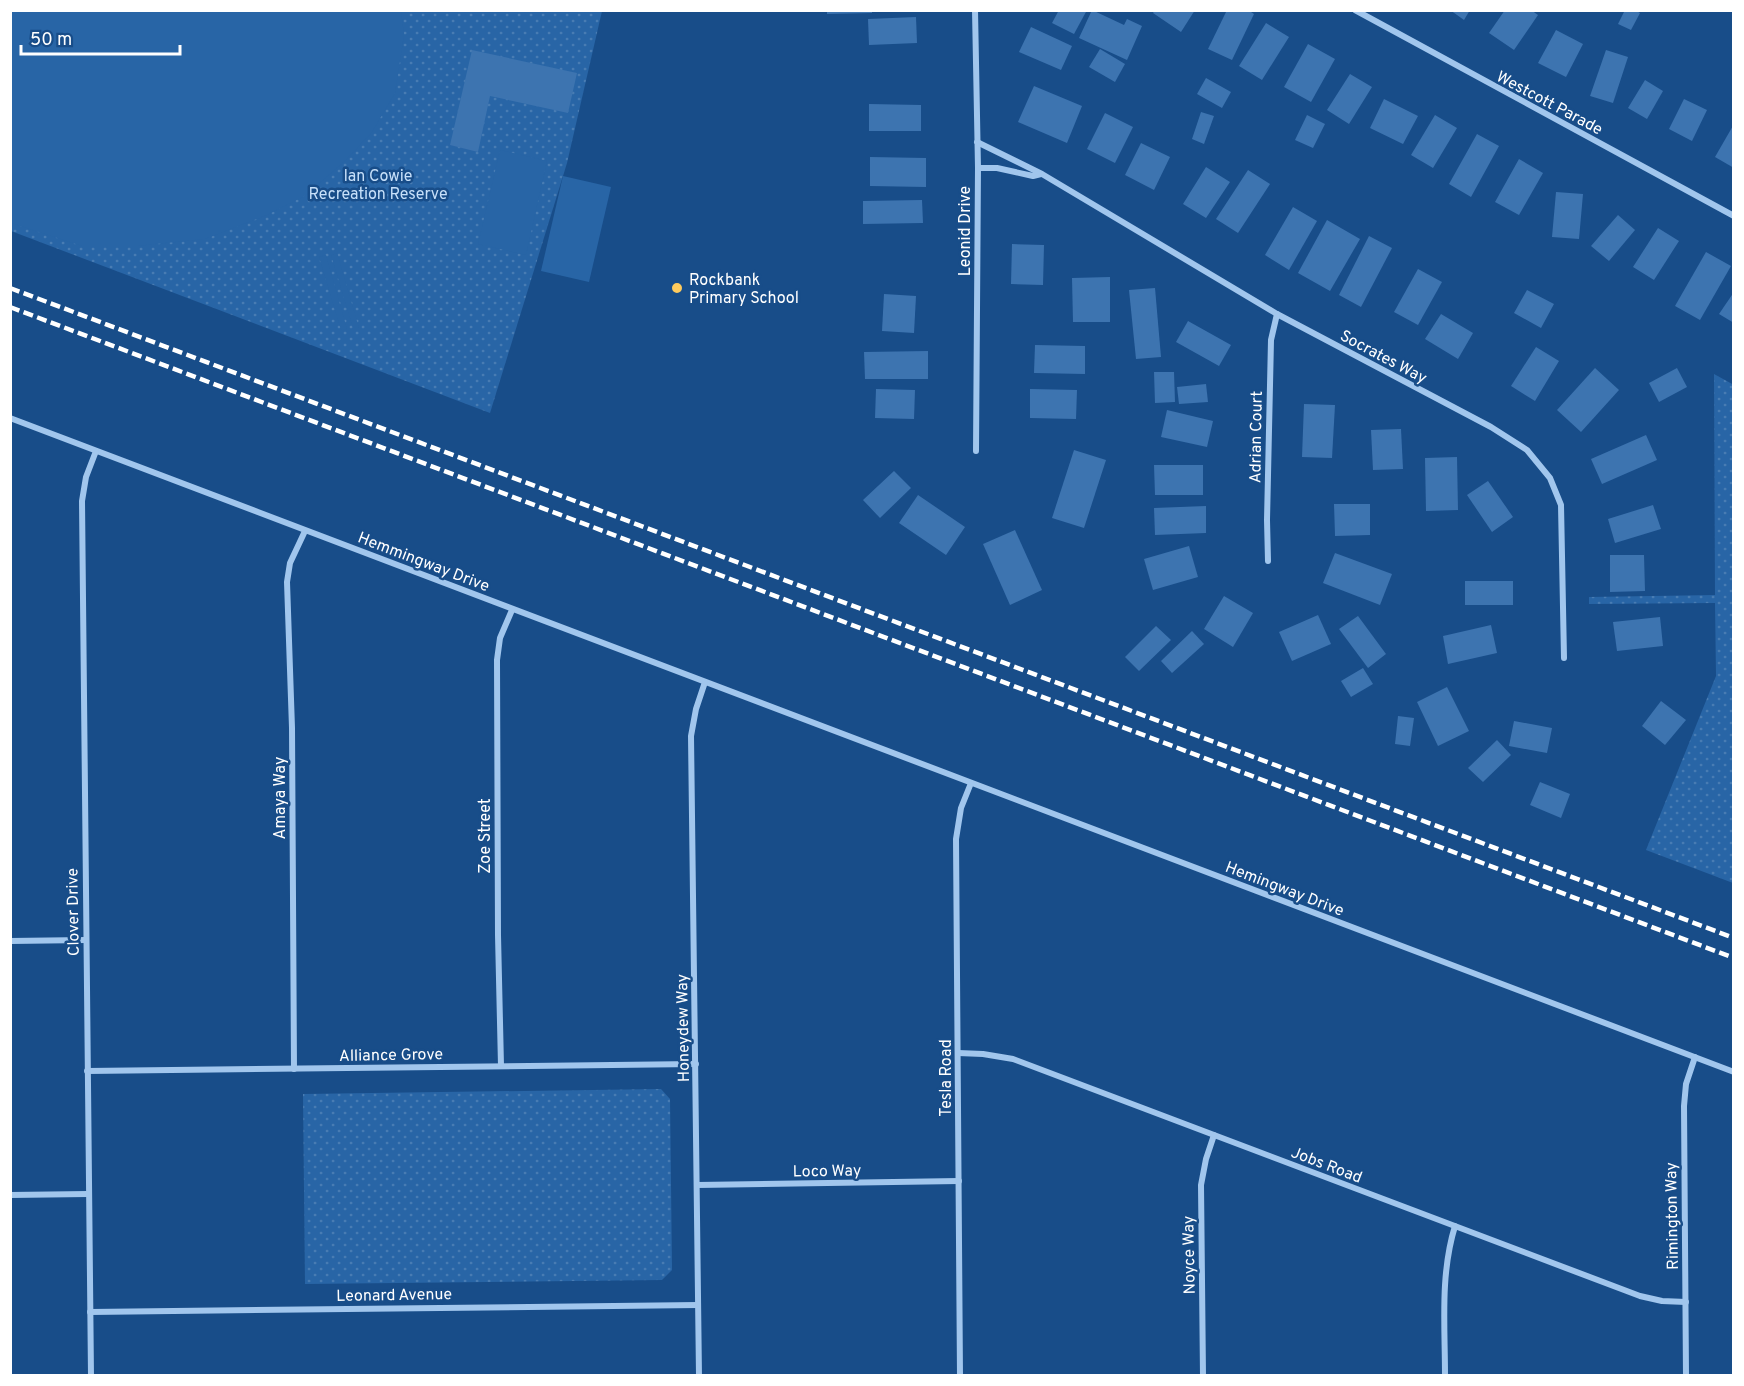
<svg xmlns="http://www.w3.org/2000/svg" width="1744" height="1386" viewBox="0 0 1744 1386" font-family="Overpass,sans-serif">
<defs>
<pattern id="park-dots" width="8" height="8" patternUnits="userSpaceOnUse" patternTransform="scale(1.5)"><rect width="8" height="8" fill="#2865a6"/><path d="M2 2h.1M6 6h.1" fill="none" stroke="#487cb3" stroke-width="1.8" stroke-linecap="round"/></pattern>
</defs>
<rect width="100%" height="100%" fill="#184d89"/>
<g fill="url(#park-dots)">
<path d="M10,11H602L567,163L490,413L11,231Z"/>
<path d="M1714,374L1734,385L1733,883L1646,850L1716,676L1715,603L1589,604V597L1715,595Z"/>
<path d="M661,1089L670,1099L672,1270L662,1280L305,1284L303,1094Z"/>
</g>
<g fill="#2865a6">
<path d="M10,11H401L404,35L395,93L372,132L346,160L306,195L267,215L205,239L136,246H82L11,223Z"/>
<path d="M500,150L547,161L526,255L478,244Z"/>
<path d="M563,176L611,187L589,282L541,271Z"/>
<path d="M337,253L359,328H353L331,255Z"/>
<path d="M326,255L347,329L341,330L319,257Z"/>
</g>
<g fill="#3d74b0">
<path d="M827,10H872V13L827,14Z"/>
<path d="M1059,10H1087L1074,34L1052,23Z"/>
<path d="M1092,10L1124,25L1127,19L1142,26L1127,60L1079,38Z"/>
<path d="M1155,10H1195L1181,32L1153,13Z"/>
<path d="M1227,10H1248L1254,14L1232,60L1208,49Z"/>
<path d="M1450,10H1470L1464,20Z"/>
<path d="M1505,10H1531L1538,15L1514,50L1489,33Z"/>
<path d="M1625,10H1635L1640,13L1631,30L1618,24Z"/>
<path d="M916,17L917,43L869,45L868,19Z"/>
<path d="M1266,23L1289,37L1262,80L1239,66Z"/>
<path d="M1031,27L1072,46L1061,70L1019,52Z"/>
<path d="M1556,30L1583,44L1566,77L1538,63Z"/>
<path d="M1308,44L1335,59L1311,102L1284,87Z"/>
<path d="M1100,49L1125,64L1115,82L1089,67Z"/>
<path d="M472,50L577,73L568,113L490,96L478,152L450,145Z"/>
<path d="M1606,50L1628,57L1613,103L1590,96Z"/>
<path d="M1350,74L1372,87L1349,124L1327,110Z"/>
<path d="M1206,78L1231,92L1222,108L1197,94Z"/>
<path d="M1645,80L1663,91L1647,119L1628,108Z"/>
<path d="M1034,86L1082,106L1067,143L1018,122Z"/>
<path d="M1384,99L1418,116L1403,144L1370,128Z"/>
<path d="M1684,99L1707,110L1692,141L1669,129Z"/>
<path d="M869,104L921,105V131H869Z"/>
<path d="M1201,112L1214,116L1204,144L1192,139Z"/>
<path d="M1105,113L1133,127L1115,163L1087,149Z"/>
<path d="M1307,115L1325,124L1313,148L1295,140Z"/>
<path d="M1435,115L1457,128L1433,168L1411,155Z"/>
<path d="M1734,124V168L1715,157Z"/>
<path d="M1477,134L1499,146L1471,197L1449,184Z"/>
<path d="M1141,143L1170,157L1154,190L1125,175Z"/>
<path d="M870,157L926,158V187L870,186Z"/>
<path d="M1519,159L1543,173L1519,215L1495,202Z"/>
<path d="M1206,167L1230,182L1206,218L1183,204Z"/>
<path d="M1248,170L1270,184L1238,233L1216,219Z"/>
<path d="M1556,192L1583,194L1579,239L1552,237Z"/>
<path d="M922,200L923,223L863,224V201Z"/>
<path d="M1293,207L1317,221L1289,270L1265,255Z"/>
<path d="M1618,215L1635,230L1609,261L1591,246Z"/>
<path d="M1327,220L1360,239L1330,291L1298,273Z"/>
<path d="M1658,228L1679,241L1654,280L1633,267Z"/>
<path d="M1369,236L1392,248L1361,307L1339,295Z"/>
<path d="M1012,244L1044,245L1043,285L1011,284Z"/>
<path d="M1706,252L1731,266L1700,320L1675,306Z"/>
<path d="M1418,269L1442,282L1418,325L1394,312Z"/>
<path d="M1110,277V322H1073L1072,278Z"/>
<path d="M1155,288L1161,357L1136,359L1129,290Z"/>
<path d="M1527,290L1554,304L1541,328L1514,313Z"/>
<path d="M1734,292V323L1719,314Z"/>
<path d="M884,294L916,296L914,333L882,331Z"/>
<path d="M1441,314L1473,333L1458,359L1425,339Z"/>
<path d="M1188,321L1231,345L1219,366L1176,342Z"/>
<path d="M1035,345L1085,346V374L1034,373Z"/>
<path d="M1536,347L1559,361L1535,401L1511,386Z"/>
<path d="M928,351V379H865L864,352Z"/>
<path d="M1595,368L1619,390L1581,432L1557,410Z"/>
<path d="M1677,368L1687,387L1659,402L1649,383Z"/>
<path d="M1154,372H1174L1175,402L1155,403Z"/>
<path d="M1206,384L1208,402L1179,404L1177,387Z"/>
<path d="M876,389L915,390L914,419L875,418Z"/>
<path d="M1030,389L1077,390L1076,419L1030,418Z"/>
<path d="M1304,404L1335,405L1332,458L1302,457Z"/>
<path d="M1167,410L1213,421L1207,447L1161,437Z"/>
<path d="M1401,429L1403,469L1373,470L1371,430Z"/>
<path d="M1646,435L1657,460L1602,484L1591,459Z"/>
<path d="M1074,450L1106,460L1084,528L1052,518Z"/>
<path d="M1457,457L1458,510L1426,511L1425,458Z"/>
<path d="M1154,465H1203V495H1155Z"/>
<path d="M894,471L911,488L880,518L863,500Z"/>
<path d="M1488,481L1513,517L1492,532L1467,495Z"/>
<path d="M918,495L965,527L946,555L899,523Z"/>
<path d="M1334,504H1370V535L1335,536Z"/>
<path d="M1653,505L1661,529L1615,543L1608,519Z"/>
<path d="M1206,506V533L1155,535L1154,508Z"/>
<path d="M1015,530L1042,590L1010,605L983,544Z"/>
<path d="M1189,546L1198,577L1153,590L1144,559Z"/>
<path d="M1335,553L1392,574L1380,605L1323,583Z"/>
<path d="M1610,555H1644L1645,591L1610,592Z"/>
<rect x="1465" y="581" width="48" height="24"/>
<path d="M1224,596L1253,613L1233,647L1204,629Z"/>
<path d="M1318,615L1331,644L1292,661L1279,632Z"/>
<path d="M1358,616L1386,654L1368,668L1339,629Z"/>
<path d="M1660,617L1663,646L1617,651L1613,622Z"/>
<path d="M1491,625L1497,653L1448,664L1443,636Z"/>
<path d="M1156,626L1171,640L1139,671L1125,657Z"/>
<path d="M1192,631L1204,644L1172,673L1161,661Z"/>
<path d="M1363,668L1373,684L1351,697L1341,681Z"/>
<path d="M1447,687L1469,731L1438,746L1417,702Z"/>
<path d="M1661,701L1686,720L1665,745L1642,726Z"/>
<path d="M1398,716L1414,718L1410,746L1395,744Z"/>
<path d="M1514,721L1552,728L1547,753L1509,746Z"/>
<path d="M1497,740L1511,755L1483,782L1468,768Z"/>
<path d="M1540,782L1570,794L1561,818L1530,805Z"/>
</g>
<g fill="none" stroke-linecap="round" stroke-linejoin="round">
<g stroke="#a1c6ed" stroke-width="6">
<path d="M975,10L978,168L976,451"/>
<path d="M1355,10L1734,216"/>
<path d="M977,142L1042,174L1277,314L1491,427L1527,450L1550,478L1561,505L1564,658"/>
<path d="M978,168H997L1033,176L1041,174"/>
<path d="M10,418L1734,1072"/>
<path d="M1268,561L1267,520L1271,340L1277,314"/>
<path d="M10,941L86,940"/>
<path d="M958,1053L983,1054L1013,1059L1640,1296L1662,1301L1686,1302"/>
<path d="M501,1066L498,935L497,660L500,638L512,610"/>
<path d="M294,1069L292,728L287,582L290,563L305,531"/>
<path d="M87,1071L696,1064"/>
<path d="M697,1185L959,1181"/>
<path d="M10,1195L88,1194"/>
<path d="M90,1312L698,1305"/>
<path d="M91,1376L82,501L86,477L96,451"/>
<path d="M699,1376L691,736L696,709L705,682"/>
<path d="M960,1376L956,839L961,808L971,783"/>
<path d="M1203,1376L1201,1185L1206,1159L1214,1135"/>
<path d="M1445,1376C1445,1325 1440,1275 1455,1226"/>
<path d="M1686,1376L1684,1106L1686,1084L1695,1057"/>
</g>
<g stroke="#fff" stroke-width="4.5" stroke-dasharray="10 4.5" stroke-linecap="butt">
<path d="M10,288L1734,938"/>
<path d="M10,307L1734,958"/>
</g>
</g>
<circle fill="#ffcb5d" stroke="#184d89" stroke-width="2" cx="677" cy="288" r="6"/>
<g text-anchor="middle" stroke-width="5" stroke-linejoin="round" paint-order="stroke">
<g font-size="16" fill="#fff" stroke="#184d89">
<text transform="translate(1550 102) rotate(28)" y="6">Westcott Parade</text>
<text transform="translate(964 231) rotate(-90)" y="6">Leonid Drive</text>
<text transform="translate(1384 356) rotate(28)" y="6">Socrates Way</text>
<text transform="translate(1255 437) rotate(-89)" y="6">Adrian Court</text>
<text transform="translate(424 561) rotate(21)" y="6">Hemmingway Drive</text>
<text transform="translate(279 798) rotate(-90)" y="6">Amaya Way</text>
<text transform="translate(484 836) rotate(-90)" y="6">Zoe Street</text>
<text transform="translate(1285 888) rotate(21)" y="6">Hemingway Drive</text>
<text transform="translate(72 912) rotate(-91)" y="6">Clover Drive</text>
<text transform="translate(682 1028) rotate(-91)" y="6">Honeydew Way</text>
<text transform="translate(391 1054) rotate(-1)" y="6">Alliance Grove</text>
<text transform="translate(945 1078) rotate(-90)" y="6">Tesla Road</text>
<text transform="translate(1327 1164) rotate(21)" y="6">Jobs Road</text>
<text transform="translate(827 1170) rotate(-1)" y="6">Loco Way</text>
<text transform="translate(1671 1216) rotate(-91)" y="6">Rimington Way</text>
<text transform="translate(1188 1255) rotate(-91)" y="6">Noyce Way</text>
<text transform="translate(394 1294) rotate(-1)" y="6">Leonard Avenue</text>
</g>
<g font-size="16" fill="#c7e0fa" stroke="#184d89">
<text x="378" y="181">Ian Cowie<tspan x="378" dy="18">Recreation Reserve</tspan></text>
</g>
<g font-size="16" fill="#fff" stroke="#184d89" text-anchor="start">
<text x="689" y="285">Rockbank<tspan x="689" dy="18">Primary School</tspan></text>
</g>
</g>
<rect width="1744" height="1386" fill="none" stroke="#ffffff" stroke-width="24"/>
<path d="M21 45v9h159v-9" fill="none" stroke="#ffffff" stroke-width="3"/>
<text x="30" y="45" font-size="18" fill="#ffffff" stroke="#184d89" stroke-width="4.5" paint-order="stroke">50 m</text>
</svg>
